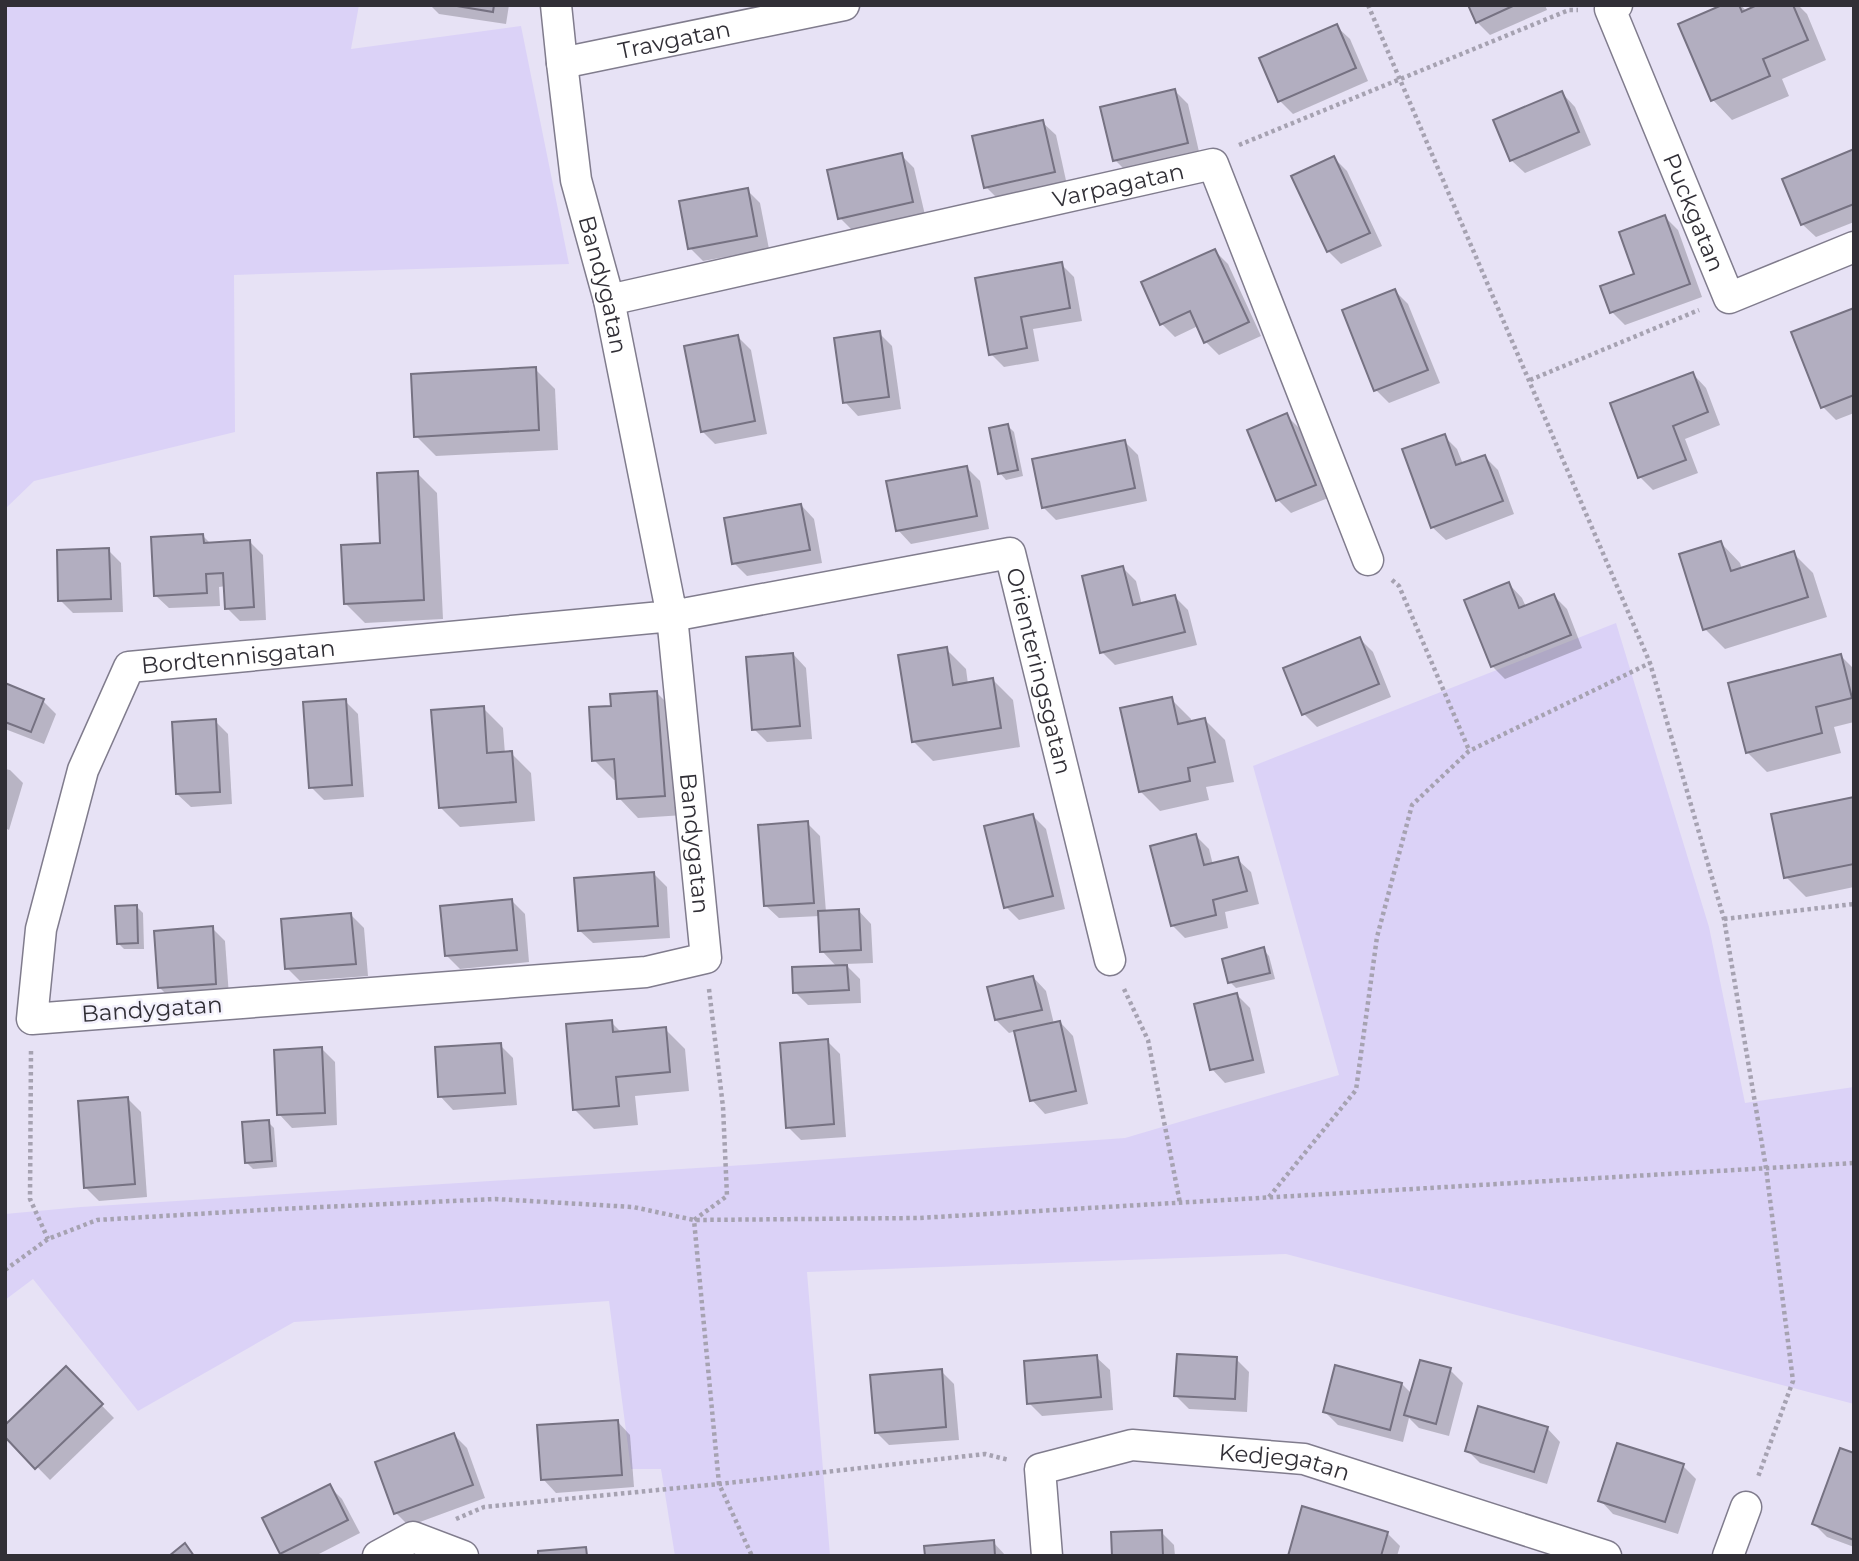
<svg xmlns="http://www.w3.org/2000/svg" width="1859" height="1561" viewBox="0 0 1859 1561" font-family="Montserrat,sans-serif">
<rect width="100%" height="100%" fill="#e7e2f5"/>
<g fill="#dbd2f7">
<path d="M5,5H359L351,49L521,26L569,264L234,275L235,432L34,481L5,509Z"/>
<path d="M1616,623L1709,927L1745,1103L1854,1087V1404L1286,1254L807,1272L830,1556H675L661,1469H631L609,1301L294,1322L138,1411L33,1279L5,1300V1214L81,1207L774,1163L1125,1138L1339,1075L1253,766Z"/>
</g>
<g fill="#0003">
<path d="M430,5H509L506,24L439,14Z"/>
<path d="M1470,5H1545L1547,10L1490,35L1477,22Z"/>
<path d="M1727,5H1741L1747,12L1762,5H1798L1807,14L1826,60L1782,79L1789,96L1732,120L1713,100Z"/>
<path d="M1336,26L1350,39L1368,81L1293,114L1280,101Z"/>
<path d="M1175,91L1188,104L1200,156L1128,173L1115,160Z"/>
<path d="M1562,93L1575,107L1591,145L1525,173L1511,160Z"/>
<path d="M1042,122L1056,135L1067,185L999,200L986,187Z"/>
<path d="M1854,151V222L1816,237L1802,224Z"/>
<path d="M901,155L914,168L925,215L853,231L840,218Z"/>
<path d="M1334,158L1347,171L1382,246L1341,264L1328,251Z"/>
<path d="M747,190L760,203L769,249L703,261L690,248Z"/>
<path d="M1665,217L1678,230L1702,297L1625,325L1612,312L1636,275Z"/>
<path d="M1215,251L1228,264L1261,336L1219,355L1206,342L1198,326L1175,337L1162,324Z"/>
<path d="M1061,264L1074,277L1082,321L1033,329L1039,361L1004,367L991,354Z"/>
<path d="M1395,291L1408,304L1440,383L1389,403L1376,390Z"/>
<path d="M1854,309V413L1836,420L1823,407Z"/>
<path d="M879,333L892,346L901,409L858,416L845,402Z"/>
<path d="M738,337L751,350L767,434L715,444L702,431Z"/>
<path d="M535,369L555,389L558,450L436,456L416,436Z"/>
<path d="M1693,374L1706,388L1720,425L1685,439L1698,473L1653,490L1640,477Z"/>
<path d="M1286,415L1299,428L1328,498L1291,513L1278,500L1249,431Z"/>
<path d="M1008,426L1014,432L1023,476L1006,480L1000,473Z"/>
<path d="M1444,436L1457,449L1463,464L1485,457L1498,470L1514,514L1446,540L1432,527Z"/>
<path d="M1125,442L1138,455L1147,501L1056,520L1043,507Z"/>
<path d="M967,468L980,481L989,529L911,544L898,530Z"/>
<path d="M417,473L437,493L443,619L365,623L345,603L382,545Z"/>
<path d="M801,505L814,519L822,563L747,576L734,563Z"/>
<path d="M203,536L211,544L250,542L263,555L266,620L240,621L227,608L226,586L219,587L220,606L169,608L155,595Z"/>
<path d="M1721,543L1740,563L1742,569L1793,553L1813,573L1827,617L1725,649L1705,629Z"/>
<path d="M108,550L121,563L123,612L73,613L60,600Z"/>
<path d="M1123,568L1136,581L1142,605L1175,597L1188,610L1197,645L1115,665L1102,652Z"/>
<path d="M1509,584L1522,598L1526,607L1554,596L1567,609L1582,648L1505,679L1492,666Z"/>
<path d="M1360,639L1373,652L1391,697L1317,727L1304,714L1285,669Z"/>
<path d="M946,649L966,669L968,684L993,680L1013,700L1020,747L933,761L913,741Z"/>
<path d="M793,654L806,668L812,739L767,742L754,729Z"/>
<path d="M1841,656L1854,669V722L1834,727L1841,753L1767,772L1747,752Z"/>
<path d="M5,685L43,701L56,714L44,744L5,729Z"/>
<path d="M657,693L677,713L684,815L638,818L619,798L617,780H614L594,760L613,707Z"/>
<path d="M1171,699L1191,719L1192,723L1205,720L1225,740L1234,782L1206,787L1209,800L1160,811L1140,791Z"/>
<path d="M345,701L358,714L364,797L324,800L311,787Z"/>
<path d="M483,708L503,728L505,754L511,753L531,773L535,821L460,827L440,807Z"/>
<path d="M215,721L228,734L232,804L191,807L177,794Z"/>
<path d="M5,769L10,770L23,783L9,830L5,828Z"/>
<path d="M1854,799V887L1806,897L1786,877Z"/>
<path d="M1033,816L1046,829L1065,909L1019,920L1006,907Z"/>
<path d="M807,823L820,836L826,912L858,910L871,924L873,963L845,964L860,979L861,1003L808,1005L795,992L837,967L822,951L820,916L779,918L765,905Z"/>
<path d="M1196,836L1209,849L1213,865L1237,859L1251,872L1259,904L1225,912L1228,928L1185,938L1172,925Z"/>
<path d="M654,874L667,887L670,938L593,943L579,930Z"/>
<path d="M512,901L525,914L529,962L460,969L447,956Z"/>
<path d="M137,907L143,913L144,949H124L118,943Z"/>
<path d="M351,915L364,928L368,976L300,981L287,968Z"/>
<path d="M212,928L225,941L229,996L172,1000L159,987Z"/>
<path d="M1263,949L1269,956L1275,979L1236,988L1230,982Z"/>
<path d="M1033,977L1046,991L1054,1024L1060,1022L1073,1036L1088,1104L1045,1114L1032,1100L1016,1031L1009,1033L996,1020Z"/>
<path d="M1237,995L1250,1008L1265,1073L1225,1083L1212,1069Z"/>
<path d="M611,1022L622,1033L665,1029L685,1049L689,1091L635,1096L638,1125L594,1129L575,1110Z"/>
<path d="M827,1041L840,1054L846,1137L801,1140L788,1127Z"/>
<path d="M500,1045L513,1058L517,1105L453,1110L440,1096Z"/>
<path d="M322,1049L335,1062L337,1125L292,1128L279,1114Z"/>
<path d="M128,1099L141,1112L147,1197L99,1201L86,1188Z"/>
<path d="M268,1122L274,1128L277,1167L253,1169L246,1162Z"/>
<path d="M1096,1357L1110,1370L1113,1410L1042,1416L1029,1403Z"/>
<path d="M1236,1359L1249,1372L1247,1412L1189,1409L1176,1396Z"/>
<path d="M66,1369L114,1418L50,1480L5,1434Z"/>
<path d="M1450,1370L1463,1383L1449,1436L1419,1428L1409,1418L1403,1442L1338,1425L1325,1412L1402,1384L1412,1394Z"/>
<path d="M941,1371L954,1384L959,1440L889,1445L876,1432Z"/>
<path d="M617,1421L630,1435L634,1487L556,1493L543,1479Z"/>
<path d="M1547,1428L1560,1442L1547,1484L1480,1463L1467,1450Z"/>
<path d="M454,1435L467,1448L485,1498L409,1526L396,1513Z"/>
<path d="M1854,1455V1547L1827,1537L1814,1524Z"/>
<path d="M1683,1466L1696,1479L1678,1534L1613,1514L1600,1500Z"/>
<path d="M329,1486L342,1499L360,1533L315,1556H284L282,1553Z"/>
<path d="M1161,1532L1174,1545L1175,1556H1114Z"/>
<path d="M1387,1533L1400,1546L1397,1556H1289Z"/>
<path d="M993,1542L1006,1556H927Z"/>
</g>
<g fill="#b2aec0" stroke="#767282" stroke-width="2">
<path d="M451,5H494L493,12Z"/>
<path d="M1468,5H1515L1476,23Z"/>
<path d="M1722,5H1739L1742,12L1757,5H1793L1808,40L1763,59L1770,76L1711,101L1678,24Z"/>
<path d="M1337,24L1356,68L1278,102L1259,58Z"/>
<path d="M1175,89L1188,143L1113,161L1100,107Z"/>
<path d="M1562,91L1579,132L1510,161L1493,120Z"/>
<path d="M1043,120L1055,172L984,188L972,136Z"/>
<path d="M1854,149V204L1801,225L1782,179Z"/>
<path d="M902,153L913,202L838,219L827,170Z"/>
<path d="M1334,156L1370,233L1327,252L1291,176Z"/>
<path d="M748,188L757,236L688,249L679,201Z"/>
<path d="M1665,215L1690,284L1610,313L1600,286L1634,274L1619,232Z"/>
<path d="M1215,249L1249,322L1204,343L1190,311L1160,325L1141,282Z"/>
<path d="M1062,262L1070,308L1021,317L1027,348L989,355L975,278Z"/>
<path d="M1395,289L1428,370L1374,391L1342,310Z"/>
<path d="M1854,308V395L1821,408L1791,332Z"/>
<path d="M880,331L889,397L843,403L834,338Z"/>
<path d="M738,335L755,421L701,432L684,346Z"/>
<path d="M536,367L539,430L414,437L411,374Z"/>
<path d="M1693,372L1708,412L1673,426L1686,460L1638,478L1610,403Z"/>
<path d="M1287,413L1316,485L1276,501L1247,430Z"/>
<path d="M1008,424L1018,470L998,474L989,428Z"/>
<path d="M1445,434L1456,465L1485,455L1503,501L1431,528L1402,449Z"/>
<path d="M1125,440L1135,488L1042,508L1032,459Z"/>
<path d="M967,466L977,516L896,531L886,481Z"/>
<path d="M418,471L424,600L344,604L341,545L380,543L377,473Z"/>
<path d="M801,504L810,550L732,564L724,518Z"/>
<path d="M203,534L204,543L250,540L254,607L225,609L223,573L206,574L207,593L154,596L151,537Z"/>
<path d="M1721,541L1731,571L1794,551L1808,597L1703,630L1679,554Z"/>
<path d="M109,548L111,599L58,601L57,550Z"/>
<path d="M1123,566L1133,605L1175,595L1185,632L1100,653L1082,576Z"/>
<path d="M1509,582L1519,608L1554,594L1571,635L1491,667L1464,600Z"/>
<path d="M1360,637L1379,684L1302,715L1283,668Z"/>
<path d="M947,647L953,685L993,678L1001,728L912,742L898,655Z"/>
<path d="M793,653L800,726L752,730L746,657Z"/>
<path d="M1841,654L1852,698L1816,707L1822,733L1746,753L1728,683Z"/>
<path d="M5,683L44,699L31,732L5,722Z"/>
<path d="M657,691L665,796L617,799L614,759L592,761L589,707L611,706L610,694Z"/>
<path d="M1172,697L1178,724L1205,718L1215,762L1188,768L1190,781L1139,792L1120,708Z"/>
<path d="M346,699L352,785L309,788L303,702Z"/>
<path d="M484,706L487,753L512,751L516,802L439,808L431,710Z"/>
<path d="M216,719L220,792L176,794L172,722Z"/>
<path d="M1854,797V864L1784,878L1771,814Z"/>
<path d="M1033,814L1053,896L1004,908L984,826Z"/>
<path d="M808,821L814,903L764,906L758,825Z"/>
<path d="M1196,834L1204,865L1238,857L1247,891L1213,900L1216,915L1171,926L1150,846Z"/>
<path d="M654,872L658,926L578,931L574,878Z"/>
<path d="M512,899L517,950L445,956L440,906Z"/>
<path d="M137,905L138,943L117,944L115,906Z"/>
<path d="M859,909L861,950L820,952L818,911Z"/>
<path d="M351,913L356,964L285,969L281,919Z"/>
<path d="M213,926L216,984L158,988L154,931Z"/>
<path d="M1264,947L1270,973L1228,983L1222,959Z"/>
<path d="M847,965L849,990L793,993L792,967Z"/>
<path d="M1033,976L1042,1010L995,1020L987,987Z"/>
<path d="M1237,993L1253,1060L1210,1070L1194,1004Z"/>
<path d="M612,1020L613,1032L666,1027L670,1072L616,1077L619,1106L573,1110L566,1024Z"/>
<path d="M1060,1021L1076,1091L1030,1101L1014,1031Z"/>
<path d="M828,1039L834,1124L786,1128L780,1043Z"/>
<path d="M501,1043L505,1093L438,1097L435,1047Z"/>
<path d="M322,1047L325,1113L277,1115L274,1050Z"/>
<path d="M128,1097L135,1184L84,1188L78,1101Z"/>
<path d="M269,1120L272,1161L245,1163L242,1122Z"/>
<path d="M1177,1354L1237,1357L1235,1399L1174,1396Z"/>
<path d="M1097,1355L1101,1397L1027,1404L1024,1361Z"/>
<path d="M1420,1360L1451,1368L1436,1424L1404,1415Z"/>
<path d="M1335,1365L1402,1383L1390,1430L1323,1412Z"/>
<path d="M66,1366L103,1404L35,1469L5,1437V1425Z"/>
<path d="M942,1369L946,1427L875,1433L870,1375Z"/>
<path d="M1478,1406L1548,1427L1534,1472L1465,1451Z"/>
<path d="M618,1420L622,1475L541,1480L537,1425Z"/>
<path d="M454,1433L473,1485L394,1514L375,1462Z"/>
<path d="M1617,1443L1684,1464L1665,1522L1598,1501Z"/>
<path d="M1840,1448L1854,1453V1540L1812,1524Z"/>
<path d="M330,1484L348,1520L280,1554L262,1518Z"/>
<path d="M1302,1506L1388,1532L1381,1556H1288Z"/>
<path d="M1162,1530L1163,1556H1112L1111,1532Z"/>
<path d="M994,1540L995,1556H925L924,1546Z"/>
<path d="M185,1543L194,1556H169Z"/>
<path d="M586,1547L587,1556H538V1551Z"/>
</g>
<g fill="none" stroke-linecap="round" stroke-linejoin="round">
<g stroke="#807c8d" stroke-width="33">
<g id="minor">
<path id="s1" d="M556,5L562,63L844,5"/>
<path id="s2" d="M1617,5L1610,9L1729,298L1854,247"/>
<path id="s3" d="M562,63L576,180L609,300L672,616L706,958L646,972L32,1019L41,929L83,770L129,667L672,616L1010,553L1110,960"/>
<path id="s4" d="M609,300L1213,164L1368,560"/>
<path d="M378,1556L413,1537L463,1556"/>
<path id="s5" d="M1047,1556L1040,1469L1132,1445L1304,1459L1606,1556"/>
<path d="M1728,1556L1746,1507"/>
</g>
</g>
<g stroke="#a6a2b1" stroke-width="4.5" stroke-dasharray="3.5 3.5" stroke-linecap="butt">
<path d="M1368,5L1650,663L1724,919L1766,1168L1793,1381L1758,1477"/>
<path d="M1239,145L1569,10H1578"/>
<path d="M1530,380L1699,310"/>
<path d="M1392,580L1399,586L1469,750"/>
<path d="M1724,919L1854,904"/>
<path d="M709,989L723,1107L727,1196L694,1220L719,1484L752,1556"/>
<path d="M1124,989L1148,1040L1180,1203"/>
<path d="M31,1051L30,1199L48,1239"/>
<path d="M1269,1197L1356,1090L1377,937L1412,805L1469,751L1650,663"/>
<path d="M5,1270L48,1239L97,1220L279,1209L495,1199L633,1207L694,1220L919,1218L1854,1163"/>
<path d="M456,1519L484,1507L719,1484L985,1454L1009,1460"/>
</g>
<use href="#minor" stroke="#fff" stroke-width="30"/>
</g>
<g text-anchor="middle" stroke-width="5" stroke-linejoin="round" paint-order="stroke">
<g font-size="23" fill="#312f36" stroke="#f3f1fc">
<text dy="8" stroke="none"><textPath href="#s1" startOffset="173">Travgatan</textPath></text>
<text dy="8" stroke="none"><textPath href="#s4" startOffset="522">Varpagatan</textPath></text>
<text dy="8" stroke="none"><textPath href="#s2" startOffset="228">Puckgatan</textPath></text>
<text dy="8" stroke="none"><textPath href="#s3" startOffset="226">Bandygatan</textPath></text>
<text dy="8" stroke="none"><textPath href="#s3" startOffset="2063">Bordtennisgatan</textPath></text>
<text dy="8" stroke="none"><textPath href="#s3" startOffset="2964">Orienteringsgatan</textPath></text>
<text dy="8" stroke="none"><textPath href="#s3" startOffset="793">Bandygatan</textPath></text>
<text transform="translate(152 1009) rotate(-4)" y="8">Bandygatan</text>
<text dy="8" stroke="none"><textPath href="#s5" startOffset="336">Kedjegatan</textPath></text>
</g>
</g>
<rect width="1859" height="1561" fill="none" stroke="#312f36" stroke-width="14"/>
</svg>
